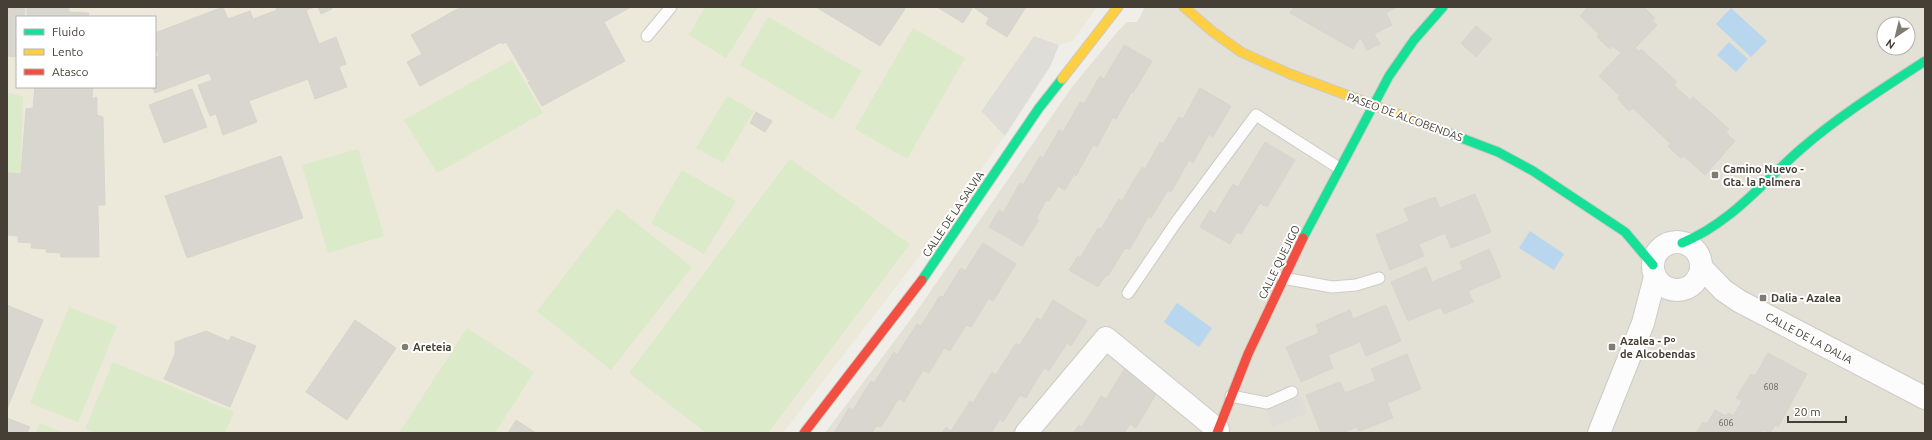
<svg xmlns="http://www.w3.org/2000/svg" width="1932" height="440" viewBox="0 0 1932 440" font-family="Ubuntu,sans-serif">
<rect width="100%" height="100%" fill="#efeee8"/>
<path fill="#e3e0d5" fill-rule="evenodd" d="M1145,7H1925V433H825L914,315L1072,87L1118,31L1127,22H1137ZM1884,24H1908V48H1884Z"/>
<path fill="#ede9da" fill-rule="evenodd" d="M7,7H1097L1073,41L1059,45L1034,36L981,110L1005,136L913,265L783,433H7ZM17,17H155V87H17Z"/>
<g fill="#dbeac8">
<path d="M705,7H758L726,58L689,35Z"/>
<path d="M768,17L862,71L833,120L740,65Z"/>
<path d="M913,28L965,58L907,159L855,129Z"/>
<path d="M512,60L543,113L437,173L404,120Z"/>
<path d="M7,93L23,96L21,174L7,173Z"/>
<path d="M727,96L754,111L723,163L696,148Z"/>
<path d="M358,149L384,236L328,253L302,165Z"/>
<path d="M790,159L910,244L768,433H706L629,373Z"/>
<path d="M682,170L736,201L704,254L651,223Z"/>
<path d="M617,208L692,267L611,370L537,311Z"/>
<path d="M69,307L117,326L78,422L30,403Z"/>
<path d="M467,328L534,372L495,433H399Z"/>
<path d="M113,362L234,412L225,433H96L85,429Z"/>
<path d="M40,423L63,433H36Z"/>
</g>
<g fill="#deddd8">
<path d="M1034,36L1059,45L1051,65L1005,136L981,111Z"/>
<path d="M1301,397L1307,413L1272,427L1266,410Z"/>
</g>
<g fill="#b8d6ee">
<path d="M1731,8L1767,41L1751,57L1716,24Z"/>
<path d="M1729,42L1748,59L1736,72L1717,55Z"/>
<path d="M1530,231L1564,254L1554,270L1519,248Z"/>
<path d="M1177,303L1212,328L1199,347L1164,322Z"/>
</g>
<g fill="#d9d6d0" stroke="#d7d5ce">
<path d="M7,7L25,9L24,17H17V57L7,56Z"/>
<path d="M27,7H69V12L89,13L88,17H27Z"/>
<path d="M223,7L228,19L250,11L253,19L277,10L276,7H315L306,10L319,44L336,37L346,64L339,67L347,87L315,99L308,79L249,101L257,122L223,135L216,114L210,116L198,85L212,80L209,73L155,93L152,87H155V57L159,56L155,45V33Z"/>
<path d="M318,7H331L332,9L321,14Z"/>
<path d="M461,7H631L604,22L625,61L542,106L528,82L537,75L528,80L506,42L502,44L501,42L420,86L407,62L422,54L411,35Z"/>
<path d="M816,7H901L905,9L880,46Z"/>
<path d="M937,7H1026L1007,37L986,24L989,18L973,7L963,23Z"/>
<path d="M1294,7H1397L1386,13L1392,25L1374,34L1380,44L1367,50L1361,38L1358,40L1353,49L1290,13Z"/>
<path d="M1588,7H1644L1655,18L1652,21L1657,25L1635,48L1639,52L1641,49L1677,82L1674,85L1690,100L1693,97L1729,129L1726,133L1735,141L1705,175L1684,156L1682,158L1678,156L1668,146L1671,144L1633,108L1630,111L1626,108L1617,98L1620,96L1599,76L1621,53L1613,46L1610,49L1600,40L1597,36L1599,34L1580,16Z"/>
<path d="M1476,26L1492,39L1476,57L1461,43Z"/>
<path d="M1124,45L1152,61L1133,93L1132,91L1116,119L1113,117L1097,147L1093,145L1076,176L1074,174L1065,190L1058,186L1049,201L1046,200L1036,219L1039,220L1022,246L989,227L999,210L1003,213L1020,183L1023,185L1040,156L1043,158L1059,130L1063,132L1080,102L1084,104L1100,76L1104,79Z"/>
<path d="M35,87H93L92,99L97,97V115L103,117L105,205H98L99,257H61L60,253L46,252L47,249L31,248L32,243L18,242V236L7,235V173L21,174L26,109L33,108Z"/>
<path d="M1200,88L1231,106L1213,137L1209,134L1193,163L1189,160L1171,192L1168,190L1151,218L1148,217L1130,249L1125,248L1108,276L1106,275L1098,287L1069,270L1078,256L1080,258L1098,228L1101,229L1119,199L1122,201L1142,167L1145,169L1160,142L1163,144L1179,117L1183,119Z"/>
<path d="M192,89L207,127L164,143L149,105Z"/>
<path d="M756,112L772,121L765,132L750,123Z"/>
<path d="M1265,142L1295,160L1267,207L1260,203L1241,234L1237,232L1230,244L1200,227L1210,210L1215,214L1233,184L1238,187Z"/>
<path d="M281,156L303,218L187,258L165,196Z"/>
<path d="M1475,194L1491,232L1451,248L1445,233L1419,244L1424,256L1390,270L1376,235L1409,221L1404,209L1435,197L1440,208Z"/>
<path d="M983,243L1016,264L993,301L989,298L971,327L966,325L950,351L944,348L929,373L923,370L904,402L899,398L881,427L876,426L872,433H834L849,408L853,410L871,381L874,383L894,352L897,355L917,324L921,326L940,296L943,297L961,268L965,271Z"/>
<path d="M1489,249L1501,277L1468,291L1473,302L1444,314L1441,307L1408,321L1391,282L1426,267L1432,282L1463,269L1460,262Z"/>
<path d="M1053,300L1087,321L1071,346L1067,343L1049,371L1044,368L1026,398L1020,395L1003,422L1000,419L991,433H942L946,427L951,431L970,401L973,403L992,372L996,375L1016,343L1019,346L1037,318L1041,320Z"/>
<path d="M7,305L43,320L7,409Z"/>
<path d="M1386,305L1401,341L1366,356L1360,342L1328,355L1333,368L1301,382L1286,347L1319,333L1316,325L1350,310L1353,319Z"/>
<path d="M355,320L396,348L347,420L306,392Z"/>
<path d="M206,331L229,341L231,336L256,346L230,407L164,379L175,354V342Z"/>
<path d="M1768,353L1807,374L1778,427L1775,425L1770,433L1762,430L1760,433H1757L1743,425L1745,421L1734,415L1742,401L1736,398L1751,374L1755,376Z"/>
<path d="M1407,354L1421,389L1387,403L1393,418L1359,431L1357,427L1343,433H1321L1306,395L1340,382L1345,393L1376,381L1371,369Z"/>
<path d="M1125,368L1159,389L1136,428L1130,424L1124,433H1073L1079,425L1082,427L1101,396L1106,399Z"/>
<path d="M1715,410L1726,416L1728,413L1745,421L1743,425L1754,431L1753,433H1696L1703,422L1707,424Z"/>
<path d="M7,418L30,427L27,433H7Z"/>
<path d="M516,420L536,433H508Z"/>
</g>
<g fill="none" stroke-linecap="round" stroke-linejoin="round">
<g stroke="#cdcbc5" stroke-width="13">
<g id="lane">
<path d="M647,36L671,7"/>
<path d="M1283,278L1332,287L1356,285L1379,278"/>
<path d="M1128,293L1177,221L1256,115L1339,168"/>
<path d="M1231,396L1267,403L1292,392"/>
</g>
</g>
<g stroke="#cdcbc5" stroke-width="24">
<g id="street">
<circle cx="1677" cy="266" r="24"/>
<path d="M1701,267L1723,290L1739,301L1925,398"/>
<path d="M1026,433L1106,338L1218,430"/>
<path d="M1599,433L1643,323L1655,277"/>
</g>
</g>
<g stroke="#cfcbbf" stroke-width="11">
<g id="fast">
<path d="M1430,126L1498,152L1533,171L1625,232L1653,265"/>
<path d="M1303,238L1389,76L1414,40L1443,7"/>
<path d="M1682,243C1731,223 1762,183 1801,149C1839,116 1882,89 1925,61"/>
<path d="M922,280L1039,108L1062,79"/>
</g>
</g>
<g stroke="#cfcbbf" stroke-width="11">
<g id="slow">
<path d="M1184,7L1213,32L1241,52L1290,74L1430,126"/>
<path d="M1062,79L1118,7"/>
</g>
</g>
<g stroke="#cfcbbf" stroke-width="11">
<g id="jam">
<path d="M804,433L922,280"/>
<path d="M1217,433L1248,354L1303,238"/>
</g>
</g>
<use href="#lane" stroke="#fdfcfc" stroke-width="11"/>
<use href="#street" stroke="#fdfcfc" stroke-width="22"/>
<use href="#fast" stroke="#16e098" stroke-width="9"/>
<use href="#slow" stroke="#ffcf43" stroke-width="9"/>
<use href="#jam" stroke="#f24e42" stroke-width="9"/>
</g>
<g fill="#807c74" stroke="#fff" stroke-width="1.5">
<rect x="1711" y="171" width="8" height="8" rx="2"/>
<rect x="1759" y="294" width="8" height="8" rx="2"/>
<circle cx="405" cy="347" r="4"/>
<rect x="1608" y="343" width="8" height="8" rx="2"/>
</g>
<g text-anchor="middle" stroke-width="4" stroke-linejoin="round" paint-order="stroke">
<g font-size="9" fill="#6b665c">
<text x="1771" y="390">608</text>
<text x="1726" y="426">606</text>
</g>
<g font-size="11" fill="#453f35" stroke="#fff">
<text transform="translate(1405 117) rotate(20)" y="4">PASEO DE ALCOBENDAS</text>
<text transform="translate(953 214) rotate(-56)" y="4">CALLE DE LA SALVIA</text>
<text transform="translate(1279 262) rotate(-64)" y="4">CALLE QUEJIGO</text>
<text transform="translate(1809 338) rotate(28)" y="4">CALLE DE LA DALIA</text>
</g>
<g font-size="11" font-weight="bold" fill="#453f35" stroke="#fff" text-anchor="start">
<text x="1723" y="173">Camino Nuevo -<tspan x="1723" dy="13">Gta. la Palmera</tspan></text>
<text x="1771" y="302">Dalia - Azalea</text>
<text x="1620" y="345">Azalea - Pº<tspan x="1620" dy="13">de Alcobendas</tspan></text>
<text x="413" y="351">Areteia</text>
</g>
</g>
<rect width="1932" height="440" fill="none" stroke="#453f35" stroke-width="16"/>
<rect x="16" y="16" width="140" height="72" fill="#ffffff" stroke="#b5b2ae"/>
<rect x="24" y="29" width="20" height="6" fill="#16e098" stroke="#b5b2ae"/>
<text x="52" y="36" font-size="12" fill="#453f35">Fluido</text>
<rect x="24" y="49" width="20" height="6" fill="#ffcf43" stroke="#b5b2ae"/>
<text x="52" y="56" font-size="12" fill="#453f35">Lento</text>
<rect x="24" y="69" width="20" height="6" fill="#f24e42" stroke="#b5b2ae"/>
<text x="52" y="76" font-size="12" fill="#453f35">Atasco</text>
<g transform="translate(1896 36) rotate(215)"><circle r="19" fill="#ffffff" stroke="#b5b2ae"/>
<path d="M0-3L7 15L0 10L-7 15Z" fill="#807c74"/>
<text y="-6" font-size="11" font-weight="bold" text-anchor="middle" fill="#453f35">N</text>
</g>
<path d="M1788 416v6h58v-6" fill="none" stroke="#453f35" stroke-width="2"/>
<text x="1794" y="416" font-size="12" fill="#453f35" stroke="#ffffff" stroke-width="3" paint-order="stroke">20 m</text>
</svg>
